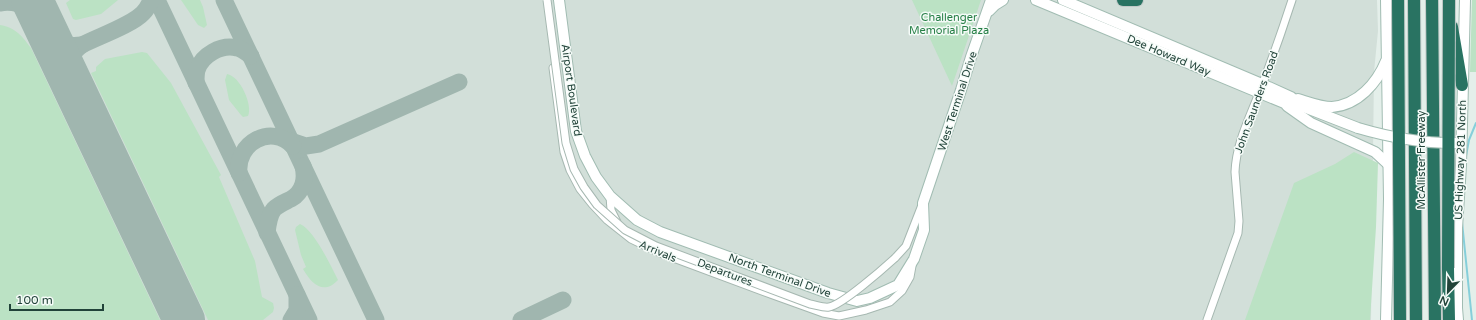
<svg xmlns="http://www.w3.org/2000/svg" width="1476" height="320" viewBox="0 0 1476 320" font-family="'Varela Round',sans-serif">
<rect width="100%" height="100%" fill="#e4efea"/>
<path fill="#d2dfd9" d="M0,0H1377L1378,31L1374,72L1371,320H0Z"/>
<g fill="#bbe2c4">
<path d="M70,0H118L101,14L76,20L73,19L66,3Z"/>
<path d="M181,0H200L203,7L207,25L204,28L198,25Z"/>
<path d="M912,0H981L952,86Z"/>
<path d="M1472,0H1476V72H1470Z"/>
<path d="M0,25C16,28 21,35 31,48L160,320H0Z"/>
<path d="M142,52L147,53L171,83L221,175L219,177L255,261L262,297L273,303L274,308L273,312L263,320H208L91,73L96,71V67L105,59Z"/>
<path d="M227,74C240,76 253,105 248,116L243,117L241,115L229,100L225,80Z"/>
<path d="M1354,152L1378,163L1376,227L1370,320H1245L1294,183L1335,164Z"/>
<path d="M300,224C314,230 331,266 338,280C323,296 311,283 303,269L306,267L301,255L295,230L296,227Z"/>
</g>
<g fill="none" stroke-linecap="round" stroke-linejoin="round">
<g stroke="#86cfda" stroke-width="2">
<path d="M1466,156L1469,140L1476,123"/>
<path d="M1462,222L1472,320"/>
</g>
<g stroke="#a0b6af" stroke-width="17">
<path d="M157,0L309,320"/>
<path d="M224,0L376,320"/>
<path d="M0,3C18,0 32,8 42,21"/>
<path d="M47,32C58,44 66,47 82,45"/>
<path d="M68,74C68,61 71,53 82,45C97,37 132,25 143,13C147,9 149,5 151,0"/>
<path d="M196,83C196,79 196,74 197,70C202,55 221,44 237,48C242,49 247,53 251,56"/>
<path d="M285,139L306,146L319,144L459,82"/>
<path d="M239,173C236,143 271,123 293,146"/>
<path d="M267,233C268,224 269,215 274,209C279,204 285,202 291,199C303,192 306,179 303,166"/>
<path d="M291,320L297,310V295"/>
<path d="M521,320L563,300"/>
</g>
<path stroke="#a0b6af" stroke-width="42" d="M32,0L184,320"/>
<g stroke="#a6b8b1" stroke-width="9">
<g id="minor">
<path d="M553,68L564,152L570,170L580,189L592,204L607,220L631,239L660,253L773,295L823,313L839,316L866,310L890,302L902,291L910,277L912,266"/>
<path d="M610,196L611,210L617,222"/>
<path d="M895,258L906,246L922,205"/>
<path d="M1207,320L1238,233L1239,221L1235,172C1236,144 1249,119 1259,93C1271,62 1282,31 1292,0"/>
</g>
</g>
<g stroke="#a1bcb2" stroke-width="12">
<g id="secondary">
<path d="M559,0L576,131L585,156L596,177L610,196L637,220L660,232L828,293L857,301L870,298L898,285L914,259L924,230L923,203L961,90L971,57L991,0"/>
<path d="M1036,0L1284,103L1304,107L1358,128"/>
<path d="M1063,0L1262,84L1291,97L1302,106"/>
<path d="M1386,0L1389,199L1386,320"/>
<path d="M989,11L995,5L1003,0"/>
<path d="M1298,99C1308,102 1321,107 1332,107C1358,105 1377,83 1386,61"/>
<path d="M1287,106L1311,123L1375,152L1389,165"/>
<path d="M1458,320L1457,308V228L1461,165L1465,0"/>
</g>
</g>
<g stroke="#c1cac8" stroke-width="14">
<g id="motorway">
<path d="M1123,0H1137"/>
<path d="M1414,0L1416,320"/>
<path d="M1432,0L1435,320"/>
<path d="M1452,27L1462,85"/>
<path d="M1448,268L1449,320"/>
</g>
</g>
<use href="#minor" stroke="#fff" stroke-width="7"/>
<use href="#secondary" stroke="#fff" stroke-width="10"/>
<use href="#motorway" stroke="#297362" stroke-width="12"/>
<g stroke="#a6b8b1" stroke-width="9" stroke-linecap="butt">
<path id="minor-bridge" d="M547,0L566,143L574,169L584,187L597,205L625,230L656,246L810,304C816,305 824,308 829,307C842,305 884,268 895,258"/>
</g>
<g stroke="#a1bcb2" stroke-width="12" stroke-linecap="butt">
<path id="secondary-bridge" d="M1358,128C1392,138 1425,144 1461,143"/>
</g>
<g stroke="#c1cac8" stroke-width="14" stroke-linecap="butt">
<g id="motorway-bridge">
<path d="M1398,0L1400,320"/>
<path d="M1448,268L1449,0"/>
</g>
</g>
<use href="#minor-bridge" stroke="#fff" stroke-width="7"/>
<use href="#secondary-bridge" stroke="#fff" stroke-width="10"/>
<use href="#motorway-bridge" stroke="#297362" stroke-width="12"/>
</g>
<g text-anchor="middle" stroke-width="3" stroke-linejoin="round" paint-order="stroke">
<g font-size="11" fill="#267f46" stroke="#f5fbf8">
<text x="949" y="21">Challenger<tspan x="949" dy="13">Memorial Plaza</tspan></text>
</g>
<g font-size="11" fill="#214339" stroke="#f5fbf8">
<text transform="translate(1169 55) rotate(23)" y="4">Dee Howard Way</text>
<text transform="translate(572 90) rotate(82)" y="4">Airport Boulevard</text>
<text transform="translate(957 101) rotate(-72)" y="4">West Terminal Drive</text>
<text transform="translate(1256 102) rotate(-70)" y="4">John Saunders Road</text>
<text transform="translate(1421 160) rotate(-90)" y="4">McAllister Freeway</text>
<text transform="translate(1460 160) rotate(-88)" y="4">US Highway 281 North</text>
<text transform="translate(658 251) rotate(23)" y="4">Arrivals</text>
<text transform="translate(725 272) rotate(21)" y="4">Departures</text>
<text transform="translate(780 275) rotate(20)" y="4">North Terminal Drive</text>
</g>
</g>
<g transform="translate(1448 292) rotate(203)" stroke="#f5fbf8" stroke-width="3" paint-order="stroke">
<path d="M0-3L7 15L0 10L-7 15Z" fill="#214339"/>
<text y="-6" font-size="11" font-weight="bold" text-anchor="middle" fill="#214339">N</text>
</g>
<path d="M10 304v6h93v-6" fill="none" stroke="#214339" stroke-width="2"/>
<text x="16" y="304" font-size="12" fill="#214339" stroke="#f5fbf8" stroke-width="3" paint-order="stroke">100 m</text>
</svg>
